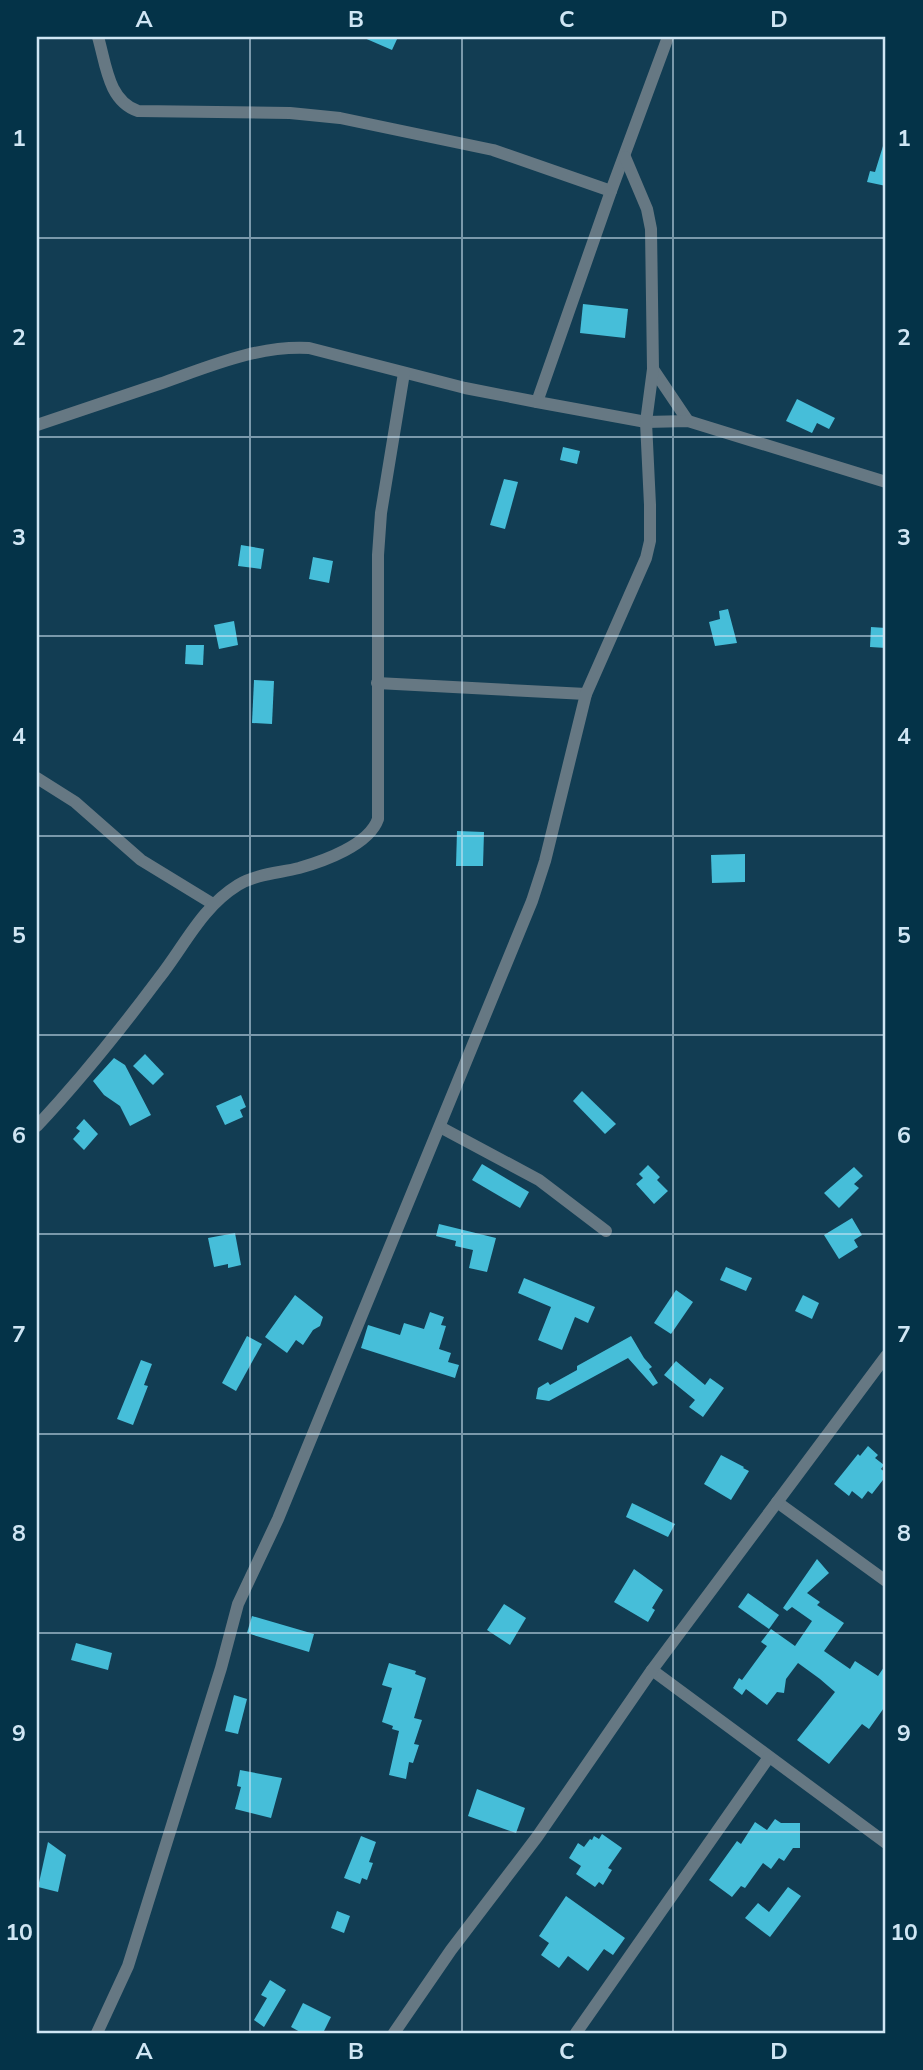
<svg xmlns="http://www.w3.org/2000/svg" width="923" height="2070" viewBox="0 0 923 2070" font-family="Mulish,sans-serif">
<rect width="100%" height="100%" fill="#123d53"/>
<g fill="#46bed9">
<path d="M362,37H398L392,50Z"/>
<path d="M883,146H886V186L867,182L870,171L875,172Z"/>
<path d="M583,304L628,309L625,338L580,333Z"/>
<path d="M797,399L835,418L829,429L817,423L812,433L786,421Z"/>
<path d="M563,447L580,451L577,464L560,460Z"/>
<path d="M504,479L518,482L505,529L490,525Z"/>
<path d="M241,545L264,549L261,569L238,566Z"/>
<path d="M313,557L333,561L329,583L309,579Z"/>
<path d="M728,609L737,643L715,646L709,622L720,619L719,611Z"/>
<path d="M234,621L238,645L219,649L214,625Z"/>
<path d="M871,627L886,628V648L870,647Z"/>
<path d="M186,645H204L203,665L185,664Z"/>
<path d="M254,680L274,681L272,724L252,723Z"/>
<path d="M457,831L484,832L483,866H456Z"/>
<path d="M745,854V882L712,883L711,855Z"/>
<path d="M145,1054L164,1074L153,1085L133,1066Z"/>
<path d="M114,1058L125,1065L151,1115L130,1126L120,1106L104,1095L93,1081Z"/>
<path d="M582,1091L616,1124L605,1134L573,1101Z"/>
<path d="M241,1095L246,1107L240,1110L243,1117L225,1125L216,1106Z"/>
<path d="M84,1119L98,1134L84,1150L73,1139L80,1131L76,1128Z"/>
<path d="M482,1164L529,1192L520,1208L472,1180Z"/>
<path d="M648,1165L660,1177L657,1180L668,1191L654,1204L636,1184L643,1178L639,1174Z"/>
<path d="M854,1167L863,1176L854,1184L859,1188L839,1208L824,1193Z"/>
<path d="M852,1218L862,1235L854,1240L858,1247L839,1259L824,1235Z"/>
<path d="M439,1224L496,1238L487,1272L469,1268L473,1250L455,1246L456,1241L436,1236Z"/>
<path d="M235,1233L241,1265L228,1268V1264L214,1267L208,1238Z"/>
<path d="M726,1267L752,1278L746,1291L720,1280Z"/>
<path d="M524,1278L595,1307L588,1323L575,1317L562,1350L538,1340L551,1307L518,1293Z"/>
<path d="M676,1290L693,1302L671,1334L654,1323Z"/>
<path d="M295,1295L323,1317L320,1326L313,1330L303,1345L296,1340L287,1353L265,1337Z"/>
<path d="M803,1295L819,1303L812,1319L795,1311Z"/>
<path d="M430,1312L444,1317L441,1325L446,1326L439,1349L451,1353L448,1362L459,1365L455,1378L361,1348L368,1325L400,1335L404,1323L424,1329Z"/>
<path d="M247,1336L262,1344L236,1391L222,1383Z"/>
<path d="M631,1336L644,1358L652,1367L649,1369L658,1383L653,1386L628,1358L549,1401L536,1399L538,1388L548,1382L550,1385L577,1370V1366Z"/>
<path d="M141,1360L152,1364L144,1385L148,1386L133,1425L117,1419Z"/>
<path d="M676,1361L705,1385L710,1378L724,1388L703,1417L689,1407L695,1400L664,1375Z"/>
<path d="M868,1446L878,1455L875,1458L884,1465L881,1469L886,1473V1476L872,1494L868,1491L862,1499L852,1491L849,1496L834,1484L858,1454L860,1456Z"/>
<path d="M721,1455L744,1467L743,1468L749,1471L731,1500L704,1484Z"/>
<path d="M632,1503L675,1524L668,1537L626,1517Z"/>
<path d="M817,1559L829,1573L807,1593L820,1602L817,1605L844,1623L824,1651L850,1669L855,1661L878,1676L886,1664V1705L869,1729L862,1724L829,1764L797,1740L835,1692L820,1679L798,1663L786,1679L784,1693L777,1692L767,1705L746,1689L742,1695L733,1688L739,1678L742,1680L767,1646L761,1642L771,1629L795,1646L812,1621L792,1607L787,1611L783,1608Z"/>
<path d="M634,1569L663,1590L652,1608L655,1610L648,1622L614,1602Z"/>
<path d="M748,1593L779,1615L769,1629L738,1607Z"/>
<path d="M504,1604L526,1618L510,1645L487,1630Z"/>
<path d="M252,1616L314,1634L309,1652L247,1633Z"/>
<path d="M76,1643L112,1653L108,1670L71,1660Z"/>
<path d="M389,1663L416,1671L415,1674L426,1678L414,1718L422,1720L414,1744L419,1745L413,1763L409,1762L406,1779L389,1775L399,1731L392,1729L393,1726L382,1722L392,1688L382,1685Z"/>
<path d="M234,1695L247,1699L238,1734L225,1731Z"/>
<path d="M240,1770L282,1778L271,1818L235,1809L241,1787L237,1786Z"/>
<path d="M477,1789L525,1808L516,1833L468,1816Z"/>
<path d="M775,1819L781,1823H800V1848H793L784,1861L779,1858L771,1869L763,1863L745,1888L741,1886L732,1897L709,1880L737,1841L741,1844L755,1822L767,1830Z"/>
<path d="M602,1834L622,1848L608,1868L612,1870L603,1885L599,1882L595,1887L576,1874L581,1866L569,1858L578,1843L584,1847L590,1839L592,1840L594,1836L599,1839Z"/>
<path d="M361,1836L376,1842L369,1862L373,1863L367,1880L362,1878L360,1884L344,1878Z"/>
<path d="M48,1842L66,1855L58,1892L38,1887Z"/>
<path d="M788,1887L801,1896L770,1937L745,1918L758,1903L769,1912Z"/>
<path d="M566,1896L625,1938L613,1955L604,1949L588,1971L568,1956L559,1968L541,1955L549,1943L539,1936Z"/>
<path d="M337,1911L350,1916L344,1933L331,1928Z"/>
<path d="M270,1980L286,1990L264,2027L254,2020L267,1998L261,1995Z"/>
<path d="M303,2003L331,2017L323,2033H302L291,2027Z"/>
</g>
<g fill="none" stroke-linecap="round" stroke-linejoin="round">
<g stroke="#667883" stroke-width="12">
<path d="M98,37C106,64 108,101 138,111L290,113L340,118L493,150L611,191"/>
<path d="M653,369L688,421"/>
<path d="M537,402L611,191L668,37"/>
<path d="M37,425C78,411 118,398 159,384C208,367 257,345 309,348L465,388L537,402L646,422L688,421L886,482"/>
<path d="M377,683L586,694"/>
<path d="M37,778L75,802L141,860L213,904"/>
<path d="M37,1126C80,1080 121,1029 159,978C185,945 201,908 238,885C256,874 279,873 299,868C324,861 369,845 378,819V555L381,513L404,373"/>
<path d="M440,1127L539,1180L606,1231"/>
<path d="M777,1502L886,1581"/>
<path d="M652,1670L886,1843"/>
<path d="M97,2033L128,1966L221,1668L238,1604L278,1519L532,901L545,861L586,694L646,558L650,541V505L646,422L653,369L651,229L647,209L625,157"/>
<path d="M394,2033L451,1950L537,1837L652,1670L886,1356"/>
<path d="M576,2033L769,1757"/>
</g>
</g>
<path fill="none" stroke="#d0e6f4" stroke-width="2" stroke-opacity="0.55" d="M250,37V2033M462,37V2033M673,37V2033M37,238H886M37,437H886M37,636H886M37,836H886M37,1035H886M37,1234H886M37,1434H886M37,1633H886M37,1832H886"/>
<rect width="923" height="2070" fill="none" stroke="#043348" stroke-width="77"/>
<rect x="38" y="38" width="846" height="1994" fill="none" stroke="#d0e6f4" stroke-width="2.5"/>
<g font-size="23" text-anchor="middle" font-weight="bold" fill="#d0e6f4">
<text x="144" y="27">A</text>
<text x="356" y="27">B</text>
<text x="567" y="27">C</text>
<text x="779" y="27">D</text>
<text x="19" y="146">1</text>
<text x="904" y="146">1</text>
<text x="19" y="345">2</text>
<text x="904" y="345">2</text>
<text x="19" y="545">3</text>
<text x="904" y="545">3</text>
<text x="19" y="744">4</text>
<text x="904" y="744">4</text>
<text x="19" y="943">5</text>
<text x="904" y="943">5</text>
<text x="19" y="1143">6</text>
<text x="904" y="1143">6</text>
<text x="19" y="1342">7</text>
<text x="904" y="1342">7</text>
<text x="19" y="1541">8</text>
<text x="904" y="1541">8</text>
<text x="19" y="1741">9</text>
<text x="904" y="1741">9</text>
<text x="19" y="1940">10</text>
<text x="904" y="1940">10</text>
<text x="144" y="2059">A</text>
<text x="356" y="2059">B</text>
<text x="567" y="2059">C</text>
<text x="779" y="2059">D</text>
</g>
</svg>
